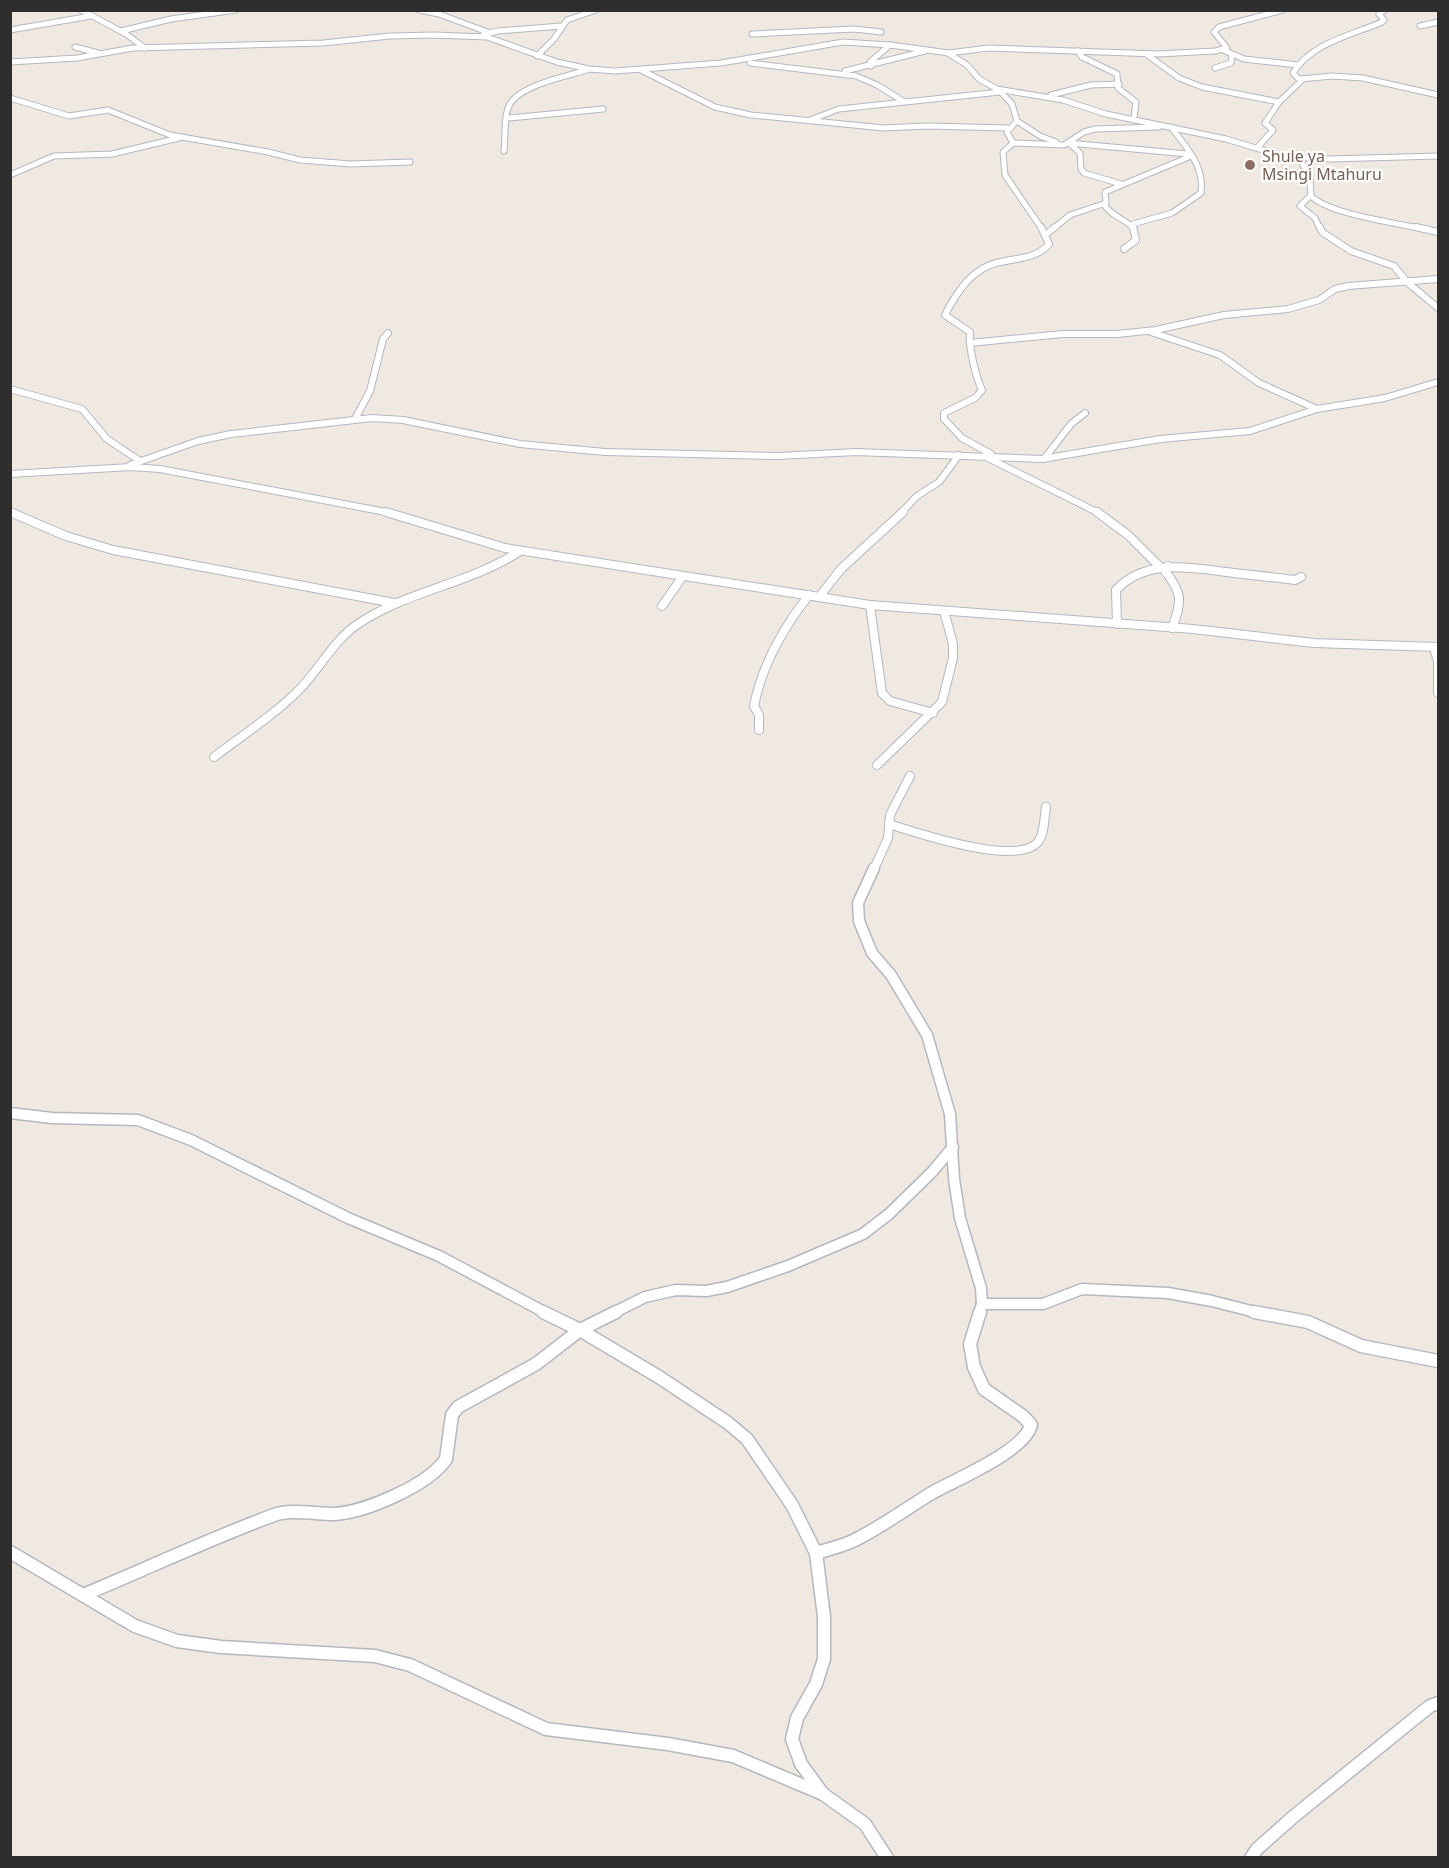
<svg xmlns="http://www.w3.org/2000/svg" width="1449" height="1868" viewBox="0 0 1449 1868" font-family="'Noto Sans',sans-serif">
<rect width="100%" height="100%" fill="#efe9e1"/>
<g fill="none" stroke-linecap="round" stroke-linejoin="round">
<g stroke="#b4b7c1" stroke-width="7">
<g id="minor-far4">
<path d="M81,10L126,34L145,48"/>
<path d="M419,10L439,14L490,33"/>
<path d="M1420,26L1438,22"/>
<path d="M10,30L91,16"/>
<path d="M121,31L171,19L236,10"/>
<path d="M752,34L854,29L881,32"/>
<path d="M483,35L497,31L561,26"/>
<path d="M75,47L98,53"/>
<path d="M1223,50L1244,59L1298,65"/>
<path d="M1078,51L1082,57L1117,74L1118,88L1136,102L1134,118"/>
<path d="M949,54L967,65L979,79L997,89L1063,100L1106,114L1226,139L1286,157L1330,159L1438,156"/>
<path d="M1146,54L1179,78L1202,87L1279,102"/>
<path d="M537,56L554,39L567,20L596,10"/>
<path d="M10,62L77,58L133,48L323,43L390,36L434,35L487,37L557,62L589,69L615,71L721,63L843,42L890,45L949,53L988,48L1158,54L1215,51L1227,48L1214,32L1219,27L1283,10"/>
<path d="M750,63L856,76L877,85L903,101"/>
<path d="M871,66L870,62L890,45"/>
<path d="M1215,68L1231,63L1232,55"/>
<path d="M641,70L715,107L751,115L884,128L926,126L1009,128"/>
<path d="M845,71L925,51"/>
<path d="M1301,79L1332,76L1363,78L1438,95"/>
<path d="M999,90L1012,104L1017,121L1040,136L1056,142"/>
<path d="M1051,95L1091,85L1119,84"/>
<path d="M10,98L69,116L108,110L170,135L268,152L300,160L351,164L410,162"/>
<path d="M509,118L603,109"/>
<path d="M810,120L839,109L1000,92"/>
<path d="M1017,121L1007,132L1013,143L1003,152L1005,175L1042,229"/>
<path d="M1013,143L1064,145L1084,132L1095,129L1159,127"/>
<path d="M1068,143L1188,154"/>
<path d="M1070,144L1080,153L1081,169L1084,173L1121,184"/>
<path d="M1257,148L1273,130L1265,123L1279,102L1301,81L1293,73C1311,43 1352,35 1382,22L1384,20L1379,14L1385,10"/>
<path d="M504,151C506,137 503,116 510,104C521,85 567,76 587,70"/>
<path d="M1300,159L1310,179L1311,196C1329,214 1396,223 1423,229"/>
<path d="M10,175L54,156L112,154L179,138"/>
<path d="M1311,195L1300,206L1315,218L1320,229"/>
<path d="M1104,204C1111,217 1125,218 1134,229"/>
<path d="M1133,224L1172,213L1201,193C1205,166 1186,147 1171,127"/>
<path d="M1053,229L1070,215L1106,203L1105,192L1110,190L1191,156"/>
</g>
</g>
<g stroke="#b4b7c1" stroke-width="8">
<g id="minor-far3">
<path d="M1320,227L1322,232L1351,251L1394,266L1407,282L1438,308"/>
<path d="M1416,227L1438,232"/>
<path d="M1045,235L1055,227"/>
<path d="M1124,249L1136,240L1133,227"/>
<path d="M1151,332L1220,355L1259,383L1317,409"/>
<path d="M970,343L1063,334H1117L1156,330L1224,315L1288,309L1319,300L1335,289L1348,286L1438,279"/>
<path d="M10,389L82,409L107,439L140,461"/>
<path d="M355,419L370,391L383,339L388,333"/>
<path d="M991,454L962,438L944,419V413L975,398L982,390C976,378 968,345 970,332L945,315C954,297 968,274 988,266C1007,257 1034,262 1049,244L1041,227"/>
<path d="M988,458L1099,513"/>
<path d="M1044,459L1071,424L1085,413"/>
<path d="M130,465L198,441L231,434L372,418L403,420L520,444L605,452L778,456L856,452L1042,459L1160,439L1250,431L1317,409L1385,398L1438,382"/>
<path d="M10,474L131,467L160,469L391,513"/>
<path d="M10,512L13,513"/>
<path d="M901,513L917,496L939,482L959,455"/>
</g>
</g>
<g stroke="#b4b7c1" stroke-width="10">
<g id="minor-far2">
<path d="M10,512L66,536L113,550L394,603"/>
<path d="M386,512L505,548L870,605L1193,629L1314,643L1438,647"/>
<path d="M1097,512L1128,535L1161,568"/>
<path d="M1168,566L1165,571C1183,594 1182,601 1172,628"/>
<path d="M819,597L841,569L903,512"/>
<path d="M870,605L882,693L890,701L933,713"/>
<path d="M662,606L683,576"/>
<path d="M1117,624L1116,590C1145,559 1188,567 1226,572C1249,575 1272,577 1295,580L1301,577"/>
<path d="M1437,647L1435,652L1438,660V693"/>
<path d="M759,730V715L754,706C762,665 783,628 809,595"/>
<path d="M214,757C243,735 274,715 300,689C320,668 334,640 358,624C408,590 470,584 520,551"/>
<path d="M877,765L942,702L953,658V644L944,611"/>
<path d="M889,824C917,833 1015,866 1037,843C1045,835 1044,817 1046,807"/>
<path d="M874,869L888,838L890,815L910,776"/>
</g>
</g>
<g stroke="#b4b7c1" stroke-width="13">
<g id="minor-far1">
<path d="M874,868L858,903L859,921L872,953L891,975L927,1035L950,1114L954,1179L960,1218L981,1288L982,1304L979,1313"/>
<path d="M10,1113L52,1118L138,1120L191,1140L348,1218L439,1256L546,1313"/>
<path d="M982,1304H1043L1082,1289L1168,1293L1212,1301L1259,1313"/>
<path d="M613,1313L645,1297L676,1290L706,1291L727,1287L788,1266L863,1234L889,1214L932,1172L953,1147"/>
</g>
</g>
<g stroke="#b4b7c1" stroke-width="15">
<g id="minor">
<path d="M543,1312L580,1330L659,1377L728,1423L747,1439L792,1505L816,1553L824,1617V1659L816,1684L797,1718L792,1739L801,1764L823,1794"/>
<path d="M1254,1312L1308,1322L1361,1346L1438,1361"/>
<path d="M10,1552L135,1626L177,1641L221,1647L375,1656L410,1665L546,1729L668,1744L733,1756L823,1794L865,1824L887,1858"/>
<path d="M816,1553C829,1549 843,1546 855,1540C881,1527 906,1509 930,1494C954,1480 1024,1452 1031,1425L1024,1417L984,1389L974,1367L970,1344L980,1312"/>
<path d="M83,1595C146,1569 209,1539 274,1515C290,1509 315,1514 333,1514C364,1513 429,1485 446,1459L452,1415L458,1407L536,1364L580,1330L616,1312"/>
<path d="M1251,1858L1257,1849L1293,1817L1430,1706L1438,1703"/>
</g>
</g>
<use href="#minor-far4" stroke="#fff" stroke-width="5"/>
<use href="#minor-far3" stroke="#fff" stroke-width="6"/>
<use href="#minor-far2" stroke="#fff" stroke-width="8"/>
<use href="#minor-far1" stroke="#fff" stroke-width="10"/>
<use href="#minor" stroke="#fff" stroke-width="12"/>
</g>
<circle fill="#8d6e63" stroke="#fff" stroke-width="2" cx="1250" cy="165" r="6"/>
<g text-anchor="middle" stroke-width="4.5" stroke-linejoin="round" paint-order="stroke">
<g font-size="16" fill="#785e54" stroke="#fff" text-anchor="start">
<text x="1262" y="162">Shule ya<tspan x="1262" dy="18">Msingi Mtahuru</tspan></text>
</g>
</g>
<rect width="1449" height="1868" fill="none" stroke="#2e2e2e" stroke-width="24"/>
</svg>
